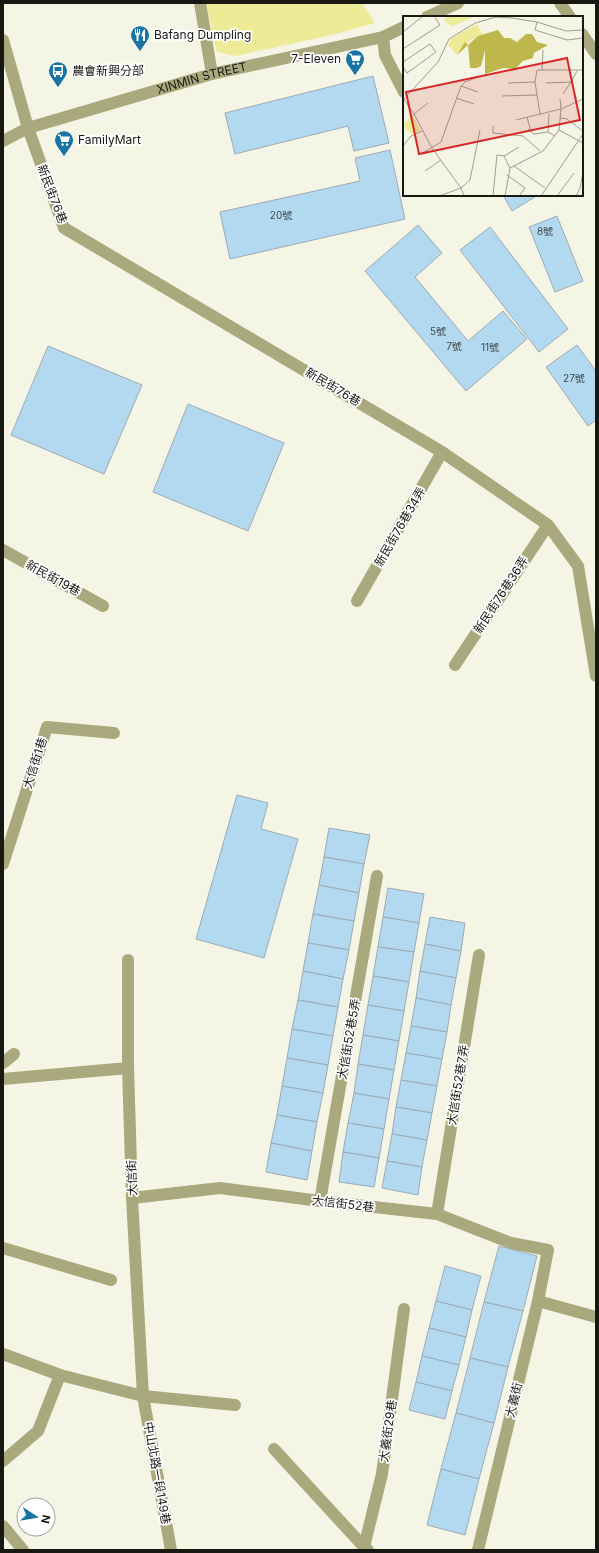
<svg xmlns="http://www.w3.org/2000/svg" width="599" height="1553" viewBox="0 0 599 1553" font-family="Inter,'Noto Sans TC',sans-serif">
<rect width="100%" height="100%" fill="#f5f5e5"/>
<path fill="#edea98" d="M206,3H362L375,23L336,34L236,56L217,52Z"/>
<g fill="#b3d9f1" stroke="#9caab4">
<path d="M373,76L389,143L354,151L348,126L235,154L225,113Z"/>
<path d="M390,150L405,219L230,259L220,212L360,181L355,158Z"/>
<path d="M503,195H538L512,211Z"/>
<path d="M557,216L583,281L555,292L529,227Z"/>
<path d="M418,225L442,253L415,277L468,341L503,311L527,339L466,391L365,271Z"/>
<path d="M490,227L568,329L539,352L460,250Z"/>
<path d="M577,345L596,371V420L588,426L546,367Z"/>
<path d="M48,346L142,385L104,474L11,435Z"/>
<path d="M188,404L284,443L248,531L153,492Z"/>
<path d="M237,795L268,803L261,829L298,839L264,958L196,939Z"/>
<path d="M329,828L370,835L364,864L324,857Z"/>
<path d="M324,857L364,864L359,893L319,885Z"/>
<path d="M319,885L359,893L354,921L313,914Z"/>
<path d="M388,888L424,894L419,923L383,917Z"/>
<path d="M313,914L354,921L349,950L308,943Z"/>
<path d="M383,917L419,923L414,952L378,947Z"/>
<path d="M430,917L465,923L461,951L425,944Z"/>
<path d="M308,943L349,950L343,979L303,971Z"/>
<path d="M425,944L461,951L456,978L420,971Z"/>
<path d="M378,947L414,952L409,982L373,976Z"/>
<path d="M303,971L343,979L338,1007L298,1000Z"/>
<path d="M420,971L456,978L451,1005L416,998Z"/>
<path d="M373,976L409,982L404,1011L368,1005Z"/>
<path d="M416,998L451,1005L447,1032L411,1026Z"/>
<path d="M298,1000L338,1007L333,1036L292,1029Z"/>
<path d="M368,1005L404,1011L399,1041L363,1035Z"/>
<path d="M411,1026L447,1032L442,1059L406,1053Z"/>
<path d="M292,1029L333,1036L328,1065L287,1058Z"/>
<path d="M363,1035L399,1041L394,1070L358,1064Z"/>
<path d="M406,1053L442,1059L437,1086L401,1080Z"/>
<path d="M287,1058L328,1065L323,1093L282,1086Z"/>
<path d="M358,1064L394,1070L389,1099L354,1093Z"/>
<path d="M401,1080L437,1086L432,1113L396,1107Z"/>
<path d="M282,1086L323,1093L317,1122L277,1115Z"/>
<path d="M354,1093L389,1099L384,1129L348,1123Z"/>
<path d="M396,1107L432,1113L427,1140L392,1134Z"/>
<path d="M277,1115L317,1122L312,1151L271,1143Z"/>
<path d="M348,1123L384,1129L379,1158L343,1152Z"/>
<path d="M392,1134L427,1140L422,1167L387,1161Z"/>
<path d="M271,1143L312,1151L307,1180L266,1172Z"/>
<path d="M343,1152L379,1158L374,1187L339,1182Z"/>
<path d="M387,1161L422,1167L418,1195L382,1188Z"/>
<path d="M499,1246L537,1256L523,1311L484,1302Z"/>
<path d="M445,1266L481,1276L472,1310L436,1301Z"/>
<path d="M436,1301L472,1310L466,1337L429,1328Z"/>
<path d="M484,1302L523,1311L508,1367L470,1358Z"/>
<path d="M429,1328L466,1337L459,1365L422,1356Z"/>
<path d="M422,1356L459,1365L452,1391L416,1382Z"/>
<path d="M470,1358L508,1367L494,1423L456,1413Z"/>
<path d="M416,1382L452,1391L445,1419L409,1410Z"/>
<path d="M456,1413L494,1423L479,1479L441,1469Z"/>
<path d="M441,1469L479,1479L465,1535L427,1525Z"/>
</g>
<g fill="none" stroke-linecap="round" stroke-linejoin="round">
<g stroke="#aaa97e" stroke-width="12">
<path d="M200,3L212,74"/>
<path d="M560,3L570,17"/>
<path d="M427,17L458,3"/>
<path d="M582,34L596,54"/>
<path d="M383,37L385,55L404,92"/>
<path d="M3,40L28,128L64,228L442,452L548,525L578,566L596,676"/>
<path id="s1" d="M3,141L28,128L212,74L383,37L404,27"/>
<path d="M3,550L103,606"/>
<path d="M357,601L442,452"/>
<path d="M455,665L548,525"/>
<path d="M3,864L47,727L114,733"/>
<path d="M128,960V1068L132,1198L143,1396L235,1405"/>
<path d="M3,1063L14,1054"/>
<path d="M3,1079L128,1068"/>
<path d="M132,1198L220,1188L320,1201L437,1214L511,1243L548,1250L538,1301L478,1550"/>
<path d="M320,1201L377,876"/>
<path d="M437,1214L479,955"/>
<path d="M3,1248L111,1280"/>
<path d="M538,1301L596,1317"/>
<path d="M3,1354L60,1375L143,1396L171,1550"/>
<path d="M274,1449L364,1547"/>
<path d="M3,1461L38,1431L60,1375"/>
<path d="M3,1526L23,1550"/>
<path d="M368,1550L364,1547L382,1474L404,1309"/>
</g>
</g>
<defs>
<g id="restaurant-pin" transform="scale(1)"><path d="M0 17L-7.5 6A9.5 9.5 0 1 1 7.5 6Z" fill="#1974a3" stroke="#fff"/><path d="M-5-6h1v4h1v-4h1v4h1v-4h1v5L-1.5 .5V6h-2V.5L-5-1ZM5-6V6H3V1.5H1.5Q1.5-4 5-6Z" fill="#fff"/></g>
<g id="supermarket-pin" transform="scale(1)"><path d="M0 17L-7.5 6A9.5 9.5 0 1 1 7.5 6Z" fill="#1974a3" stroke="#fff"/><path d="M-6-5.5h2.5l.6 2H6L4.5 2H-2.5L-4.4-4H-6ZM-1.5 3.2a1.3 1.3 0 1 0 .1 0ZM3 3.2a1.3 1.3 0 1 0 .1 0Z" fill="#fff"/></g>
<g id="bus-pin" transform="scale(1)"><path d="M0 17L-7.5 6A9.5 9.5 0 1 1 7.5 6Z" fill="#1974a3" stroke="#fff"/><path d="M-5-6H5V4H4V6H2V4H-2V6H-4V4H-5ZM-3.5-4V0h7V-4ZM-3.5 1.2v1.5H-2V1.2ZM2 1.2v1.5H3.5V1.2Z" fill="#fff"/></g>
</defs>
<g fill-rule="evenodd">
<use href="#restaurant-pin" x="140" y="35"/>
<use href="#supermarket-pin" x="355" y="59"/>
<use href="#bus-pin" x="58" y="71"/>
<use href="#supermarket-pin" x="64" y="140"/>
</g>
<g text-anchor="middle" stroke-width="3.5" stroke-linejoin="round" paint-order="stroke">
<g font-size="10" fill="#3f484a">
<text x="281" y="219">20號</text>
<text x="545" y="235">8號</text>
<text x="438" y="335">5號</text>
<text x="454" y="350">7號</text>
<text x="490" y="351">11號</text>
<text x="574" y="382">27號</text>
</g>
<g font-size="12" fill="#181813" stroke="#fff" text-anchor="start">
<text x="154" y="39">Bafang Dumpling</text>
<text x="341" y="63" text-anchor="end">7-Eleven</text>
<text x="72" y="75">農會新興分部</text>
<text x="78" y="144">FamilyMart</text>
</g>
<g font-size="12" fill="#181813" stroke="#fff">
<text dy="4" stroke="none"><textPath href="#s1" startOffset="209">XINMIN STREET</textPath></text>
<text transform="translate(52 194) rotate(69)" y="4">新民街76巷</text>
<text transform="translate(333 387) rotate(31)" y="4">新民街76巷</text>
<text transform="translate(400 527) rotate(-60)" y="4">新民街76巷34弄</text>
<text transform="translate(53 578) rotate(29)" y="4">新民街19巷</text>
<text transform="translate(501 595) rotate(-57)" y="4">新民街76巷36弄</text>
<text transform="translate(35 763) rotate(-72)" y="4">大信街1巷</text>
<text transform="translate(349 1039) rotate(-80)" y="4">大信街52巷5弄</text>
<text transform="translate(458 1085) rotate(-81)" y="4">大信街52巷7弄</text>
<text transform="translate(132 1178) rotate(-92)" y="4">大信街</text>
<text transform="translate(343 1204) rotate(7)" y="4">大信街52巷</text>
<text transform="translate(514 1400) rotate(-76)" y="4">大義街</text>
<text transform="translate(388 1431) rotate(-82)" y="4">大義街29巷</text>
<text transform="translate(157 1473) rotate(80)" y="4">中山北路一段149巷</text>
</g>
</g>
<g transform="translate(403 16)">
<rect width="180" height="180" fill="#f5f5e5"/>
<path d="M41,0H72L50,10L43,7ZM73,8L80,18L68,24L54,39L45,29L48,23ZM10,99L17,115L8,118L0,109Z" fill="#edea98"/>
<path d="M95,14L101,22H107L114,26L123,18H129L134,26L145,29L131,37L130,42L120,45L112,53L100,52L82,58V34L78,50L74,52H67L65,29L54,39L62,26L65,29L75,20Z" fill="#beb84c"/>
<path fill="none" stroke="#9d9d91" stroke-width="1" d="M134,6L132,14L164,24L180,22M0,16L20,0M0,33L37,9L31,0M0,46L27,28L33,36L4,57L0,51M139,54L140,34M105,67L132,66M143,67L168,66L174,55M58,70L75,76M160,78L168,66M99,80L134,79M0,82L11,98L29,132L58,172L61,180M53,82L71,88M1,83L35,46L46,23L72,7L93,1L109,2L134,6L163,15L180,14M11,98L25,87M137,98L132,66L134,54H180M124,101L128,116M157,102L164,103L180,115M113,104L158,93L157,83M90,110V117L120,120L137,135M125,113L131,118L145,116L152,120M156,114L180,127M145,116L146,98M0,130L8,120L19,115M18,138L38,126L58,70L62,66L81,59M101,140L116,131M111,150L142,172M22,155L38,144M104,159L122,172L116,180M36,180L58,172L67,164L77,114M90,180L94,139L101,140L107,152M102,180L107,152L140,135L156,114L158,93L180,83M138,180L180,118M154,180L171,157M173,180L177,172L180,156"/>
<path fill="#d62828" fill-opacity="0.15" stroke="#d62828" stroke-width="2" d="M164,42L177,104L16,138L3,76Z"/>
<rect width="180" height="180" fill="none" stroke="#181813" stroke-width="2"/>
</g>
<rect width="599" height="1553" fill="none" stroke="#181813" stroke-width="8"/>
<g transform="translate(36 1517) rotate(102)"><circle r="19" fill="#ffffff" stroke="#a3a3a1"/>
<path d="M0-3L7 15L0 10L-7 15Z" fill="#1974a3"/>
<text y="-6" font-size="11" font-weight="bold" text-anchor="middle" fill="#181813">N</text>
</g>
</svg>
